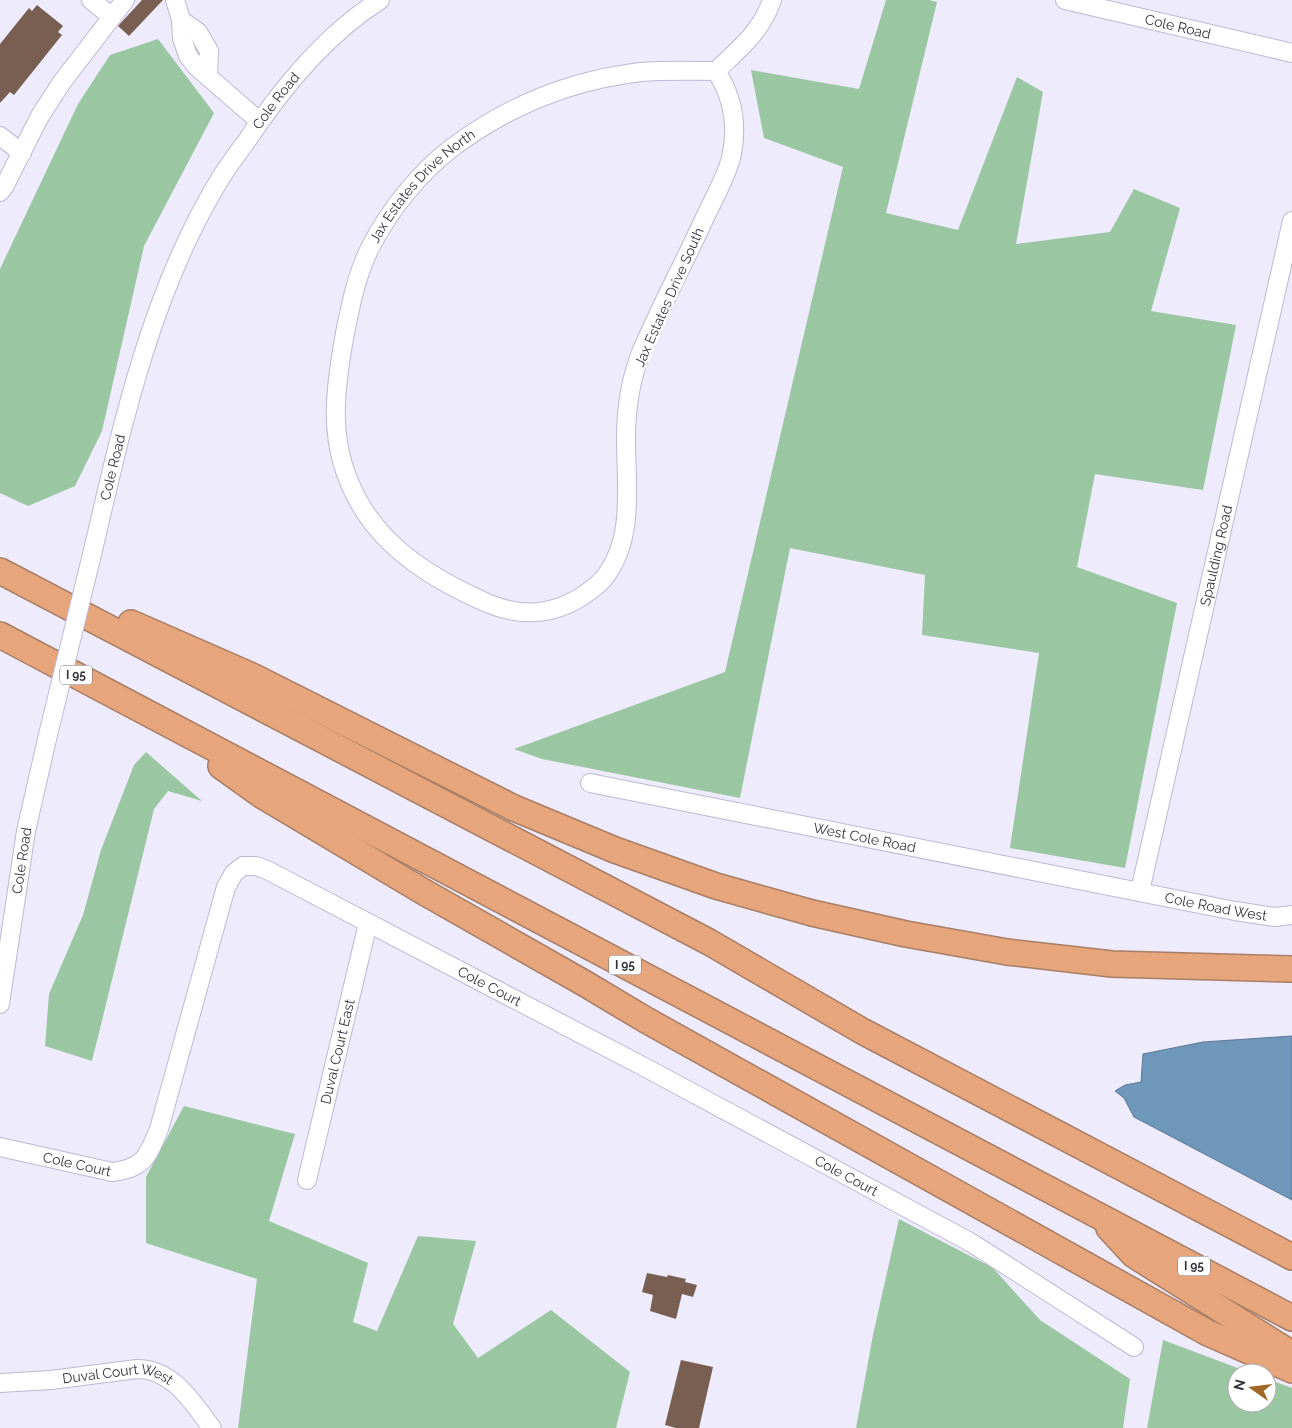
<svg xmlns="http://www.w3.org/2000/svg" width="1292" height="1428" viewBox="0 0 1292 1428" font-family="Raleway,sans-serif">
<rect width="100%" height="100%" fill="#edebfc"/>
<g fill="#9ac6a1">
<path d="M886,0H929L937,2L886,213L958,230L1017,77L1043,92L1016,244L1110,232L1134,189L1180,208L1151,311L1236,325L1203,490L1095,474L1077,567L1177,603L1125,868L1010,848L1039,653L922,635L925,575L790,548L740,798L542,759L514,749L725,672L843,167L764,138L751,70L859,89Z"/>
<path d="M158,39L214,113L144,246L102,431L75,486L28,506L0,493V269L78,104L110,55Z"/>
<path d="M146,752L202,801L168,791L154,809L92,1061L45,1046L49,994L83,915L101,850L134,765Z"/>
<path d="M184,1106L295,1134L269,1221L368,1263L353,1322L377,1331L418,1236L476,1241L453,1324L478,1358L551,1310L630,1372L616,1428H238L257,1279L146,1243V1177Z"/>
<path d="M899,1219L993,1268L1040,1320L1130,1379L1123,1428H856L873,1335Z"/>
<path d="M1163,1340L1251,1373H1237V1403H1267V1379L1292,1388V1428H1147Z"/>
</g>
<path fill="#6e97ba" stroke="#5d7995" d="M1292,1036V1200L1134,1117L1124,1098L1115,1091L1125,1085L1141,1082L1143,1054L1203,1042Z"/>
<g fill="#785f52">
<path d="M142,0H163L129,36L118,26Z"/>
<path d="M37,5L63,26L58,32L62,35L14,95L10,92L0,103V44L29,8L32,11Z"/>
<path d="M647,1273L667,1277L668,1275L686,1279L685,1282L697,1285L693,1297L682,1294L676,1319L650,1311L653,1295L642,1292Z"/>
<path d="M681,1360L713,1367L699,1428H676L665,1425Z"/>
</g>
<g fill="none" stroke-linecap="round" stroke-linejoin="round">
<g stroke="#bcb9d4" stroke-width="20">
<g id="minor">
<path d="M91,0L112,17"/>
<path d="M175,0L181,20L182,38L188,56L197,67L259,121"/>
<path id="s1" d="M1065,0L1292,53"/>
<path d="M181,20L198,32L209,51L208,76"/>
<path id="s2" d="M716,71C733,97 738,127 731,158C726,177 715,196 707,213C686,259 662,304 642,350C631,377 626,410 626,439C626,486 635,539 604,578C598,586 589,591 581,597C550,616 520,617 487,603C437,581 386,551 359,502C327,446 334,393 345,333C351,303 357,273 371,246C390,209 420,172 453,147C508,106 572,80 641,72C666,70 691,71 716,71C740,48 761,32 772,0"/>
<path d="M0,136L22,153"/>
<path d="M0,192L4,187L40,116L62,82L125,0"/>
<path id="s3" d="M94,546C123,421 152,290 220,179C228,166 237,154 246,142C281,89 325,35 380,0"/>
<path id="s4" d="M590,783L1235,911L1275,917L1292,915"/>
<path id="s5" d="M1140,891L1292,221"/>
<path id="s6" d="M0,1004L26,831L47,739"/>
<path id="s7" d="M0,1147L112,1172C144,1168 147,1158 159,1129L226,887L234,873L243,866H256L269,871L650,1070L970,1242L1134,1347"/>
<path id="s8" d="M307,1180L368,923"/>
<path id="s9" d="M0,1383L51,1380L137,1369C173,1369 192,1402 212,1428"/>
</g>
</g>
<g stroke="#a87d65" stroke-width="28">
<g id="highway">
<path d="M0,571L709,942L862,1031L1292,1257"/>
<path d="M131,623L252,676L514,808L615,850L716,886L812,913L906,934L1007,952L1112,964L1292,969"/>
<path d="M0,635L1292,1318"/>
<path d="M221,766L263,796L424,892L584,983L646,1020L1208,1333L1292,1370"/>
<path d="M1109,1228L1134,1255L1292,1354"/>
</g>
</g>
<use href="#minor" stroke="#fff" stroke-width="18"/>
<use href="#highway" stroke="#e6a57a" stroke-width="25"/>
<g stroke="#bcb9d4" stroke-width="20" stroke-linecap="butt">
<path id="minor-bridge" d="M47,739L94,546"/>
</g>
<use href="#minor-bridge" stroke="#fff" stroke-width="18"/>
</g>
<g text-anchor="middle" stroke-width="5" stroke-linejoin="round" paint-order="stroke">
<g fill="#fff" stroke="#717078" stroke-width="1">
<rect x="60" y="665.5" width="32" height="19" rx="4"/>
<rect x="609" y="955.5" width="32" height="19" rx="4"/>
<rect x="1178" y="1256.5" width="32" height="19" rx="4"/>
</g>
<g font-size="12" font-weight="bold" fill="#34333e">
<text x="76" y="679">I 95</text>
<text x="625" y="969">I 95</text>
<text x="1194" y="1270">I 95</text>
</g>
<g font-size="14" fill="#34333e" stroke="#fff">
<text dy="5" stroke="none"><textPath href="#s1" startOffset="116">Cole Road</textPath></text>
<text dy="5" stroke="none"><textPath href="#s3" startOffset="486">Cole Road</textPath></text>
<text dy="5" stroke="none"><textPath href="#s2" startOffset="1176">Jax Estates Drive North</textPath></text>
<text transform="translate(669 297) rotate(-66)" y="5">Jax Estates Drive South</text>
<text dy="5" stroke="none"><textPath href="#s3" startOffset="81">Cole Road</textPath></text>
<text dy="5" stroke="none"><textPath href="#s5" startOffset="344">Spaulding Road</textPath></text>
<text dy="5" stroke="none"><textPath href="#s4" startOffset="280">West Cole Road</textPath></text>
<text dy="5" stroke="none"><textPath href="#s6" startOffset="145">Cole Road</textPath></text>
<text dy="5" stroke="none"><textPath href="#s4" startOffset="638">Cole Road West</textPath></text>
<text dy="5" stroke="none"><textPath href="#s7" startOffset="738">Cole Court</textPath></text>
<text dy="5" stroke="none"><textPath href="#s8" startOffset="132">Duval Court East</textPath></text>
<text dy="5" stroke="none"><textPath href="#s7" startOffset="79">Cole Court</textPath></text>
<text dy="5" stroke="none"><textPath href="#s7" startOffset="1142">Cole Court</textPath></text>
<text dy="5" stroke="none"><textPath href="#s9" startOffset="119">Duval Court West</textPath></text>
</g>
</g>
<g transform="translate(1252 1388) rotate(284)"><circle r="24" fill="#ffffff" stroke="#aeadb2"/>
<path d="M0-4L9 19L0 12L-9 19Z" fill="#a16727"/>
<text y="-8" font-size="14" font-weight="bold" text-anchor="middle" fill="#34333e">N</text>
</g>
</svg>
